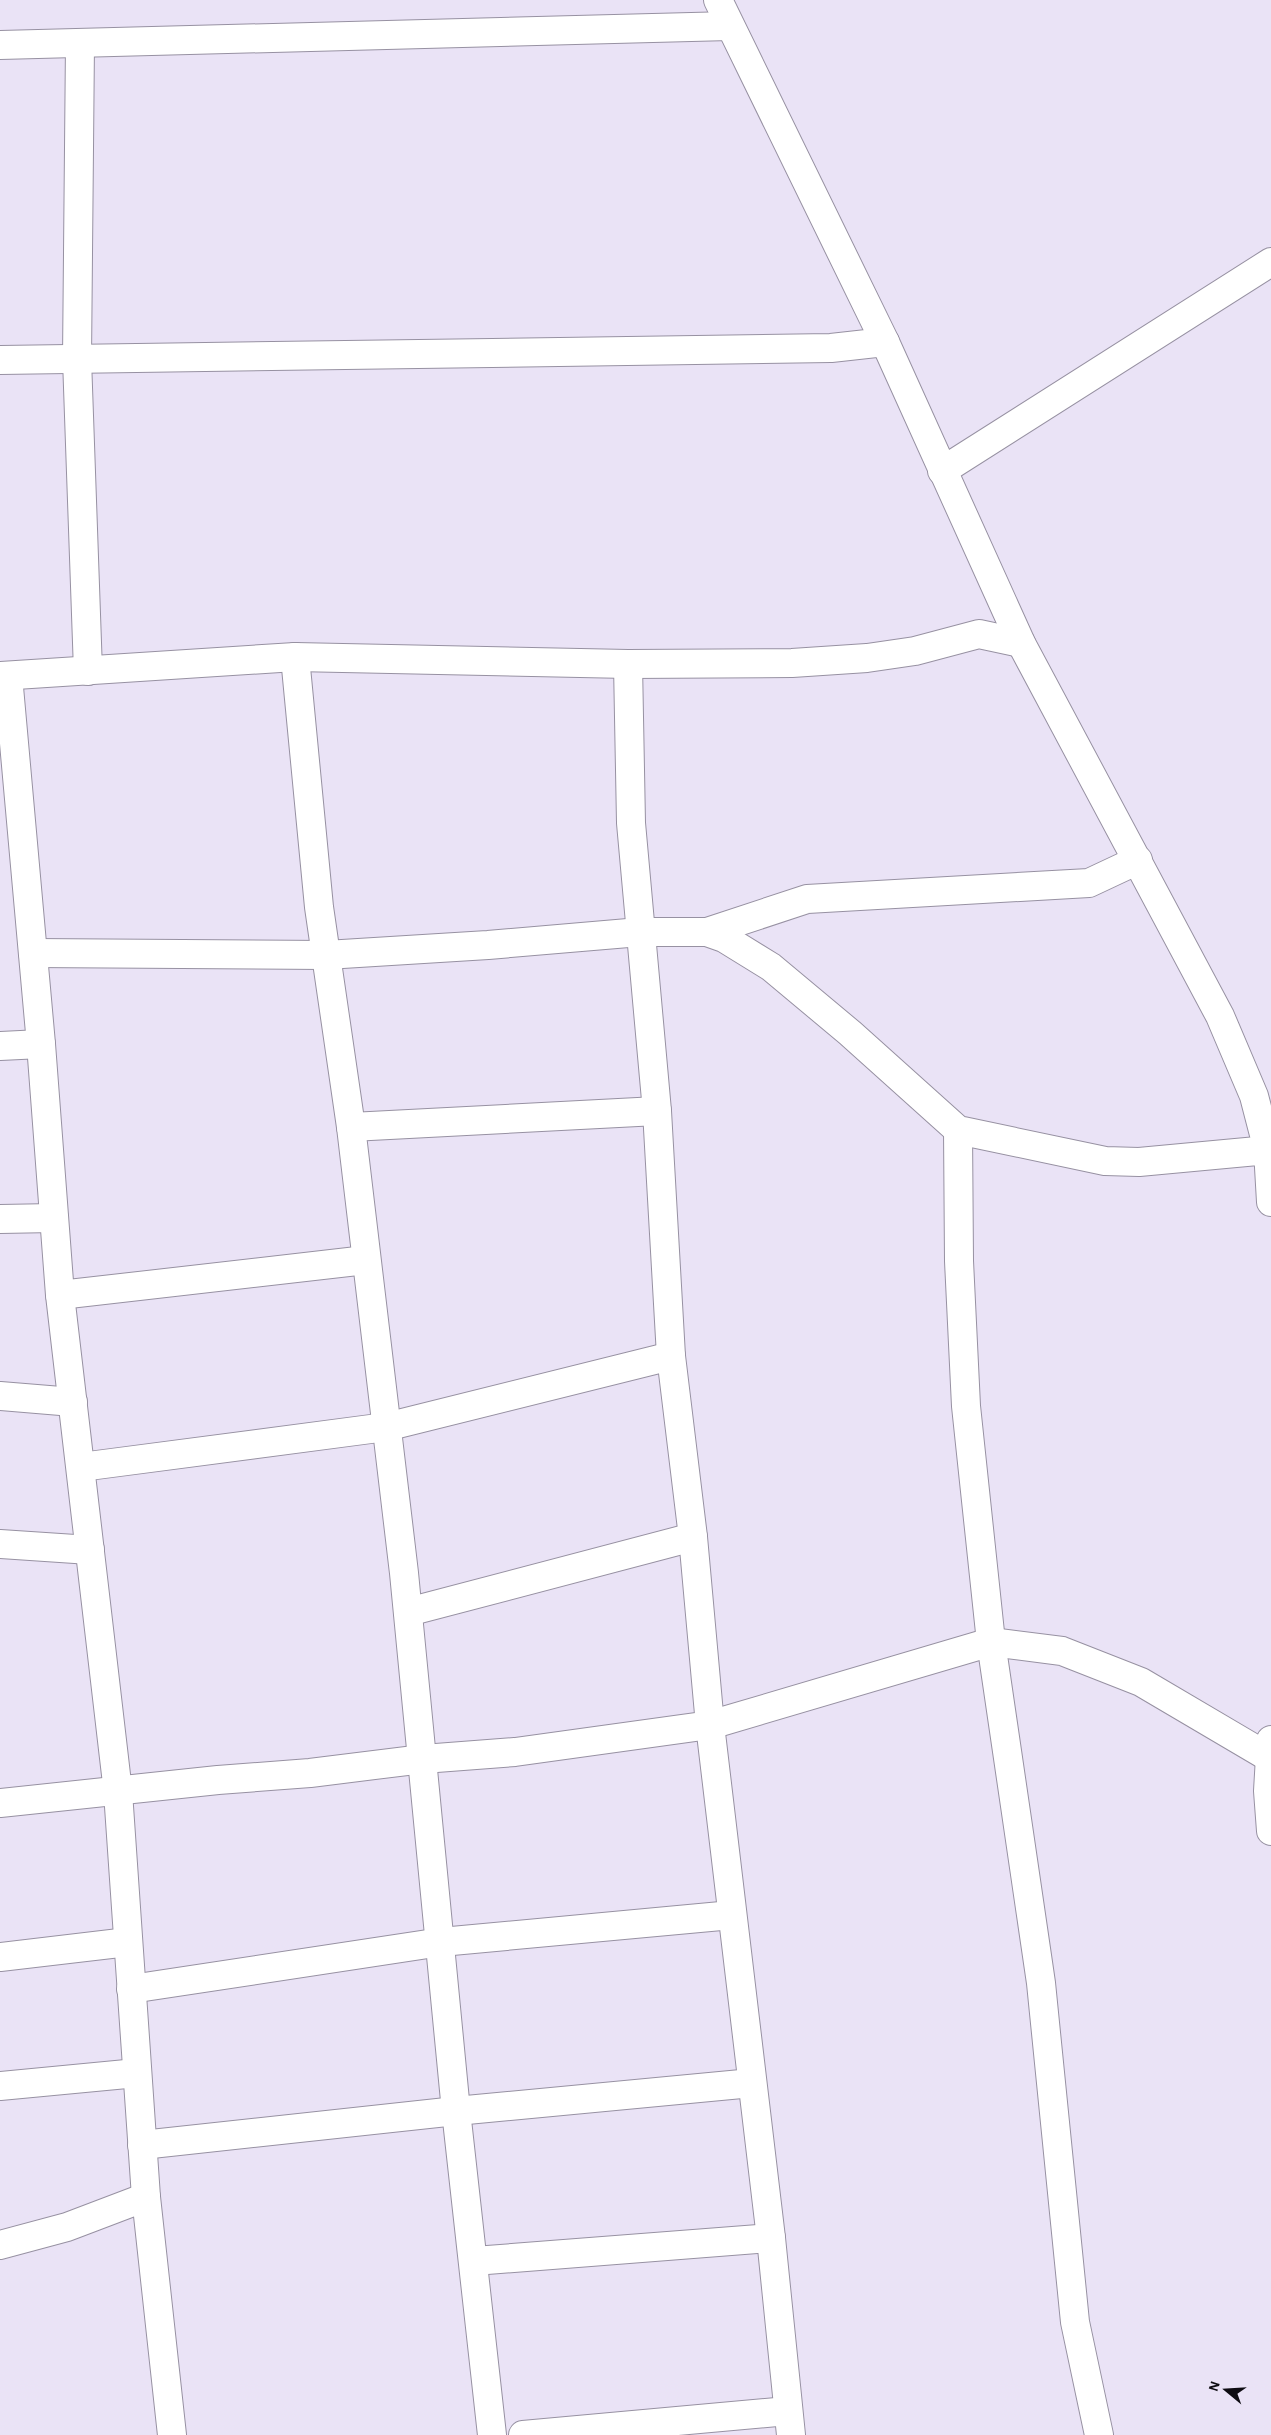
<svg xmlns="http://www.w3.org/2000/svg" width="1271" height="2435" viewBox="0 0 1271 2435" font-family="'Alegreya Sans',sans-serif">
<rect width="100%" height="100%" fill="#eae3f6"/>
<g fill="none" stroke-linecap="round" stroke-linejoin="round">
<g stroke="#9791a2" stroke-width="30">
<g id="minor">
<path d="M718,0L885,342L1021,643L1220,1016L1254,1096L1268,1150H1271"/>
<path d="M80,43L77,359L88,671"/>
<path d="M0,45L730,26"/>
<path d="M0,360L831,348L885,342"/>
<path d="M942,471L1271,262"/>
<path d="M295,657L319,907L351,1127L404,1573L456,2111L492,2435"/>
<path d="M628,664L631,823L657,1111L671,1356L693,1537L710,1725L771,2238L791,2435"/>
<path d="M0,676L295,657L628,664L792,663L867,658L915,651L979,634L1021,643"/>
<path d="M8,676L41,1044L60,1295L118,1792L146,2197L172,2435"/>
<path d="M707,932L807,899L1089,883L1138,860"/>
<path d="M33,953L326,955L488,945L640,932H707L724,938L771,967L850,1033L958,1130L1105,1161L1139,1162L1268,1150L1271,1202"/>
<path d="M0,1046L41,1044"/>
<path d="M351,1127L657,1111"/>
<path d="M958,1130L959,1261L966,1406L991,1642L1041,1983L1075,2322L1099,2435"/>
<path d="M0,1219L54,1218"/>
<path d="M60,1295L366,1260"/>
<path d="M0,1396L73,1402"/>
<path d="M81,1467L386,1427L671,1356"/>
<path d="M0,1544L90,1550"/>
<path d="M408,1612L693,1537"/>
<path d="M1271,1740L1268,1791L1271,1831"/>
<path d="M0,1803L218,1780L310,1773L423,1759L515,1752L710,1725L991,1642L1062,1651L1141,1682L1270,1758"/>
<path d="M0,1957L128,1942"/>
<path d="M131,1989L441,1942L732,1915"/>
<path d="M0,2086L137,2073"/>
<path d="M142,2145L456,2111L752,2083"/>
<path d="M0,2245L67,2227L146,2197"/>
<path d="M474,2261L771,2238"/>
<path d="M523,2435L788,2411"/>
</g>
</g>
<use href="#minor" stroke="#fff" stroke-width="28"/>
</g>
<g transform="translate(1226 2390) rotate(288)" stroke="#eae3f6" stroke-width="4" paint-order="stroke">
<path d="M0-4L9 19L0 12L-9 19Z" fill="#0e0c12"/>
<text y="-8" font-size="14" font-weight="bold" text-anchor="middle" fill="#0e0c12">N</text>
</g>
</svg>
